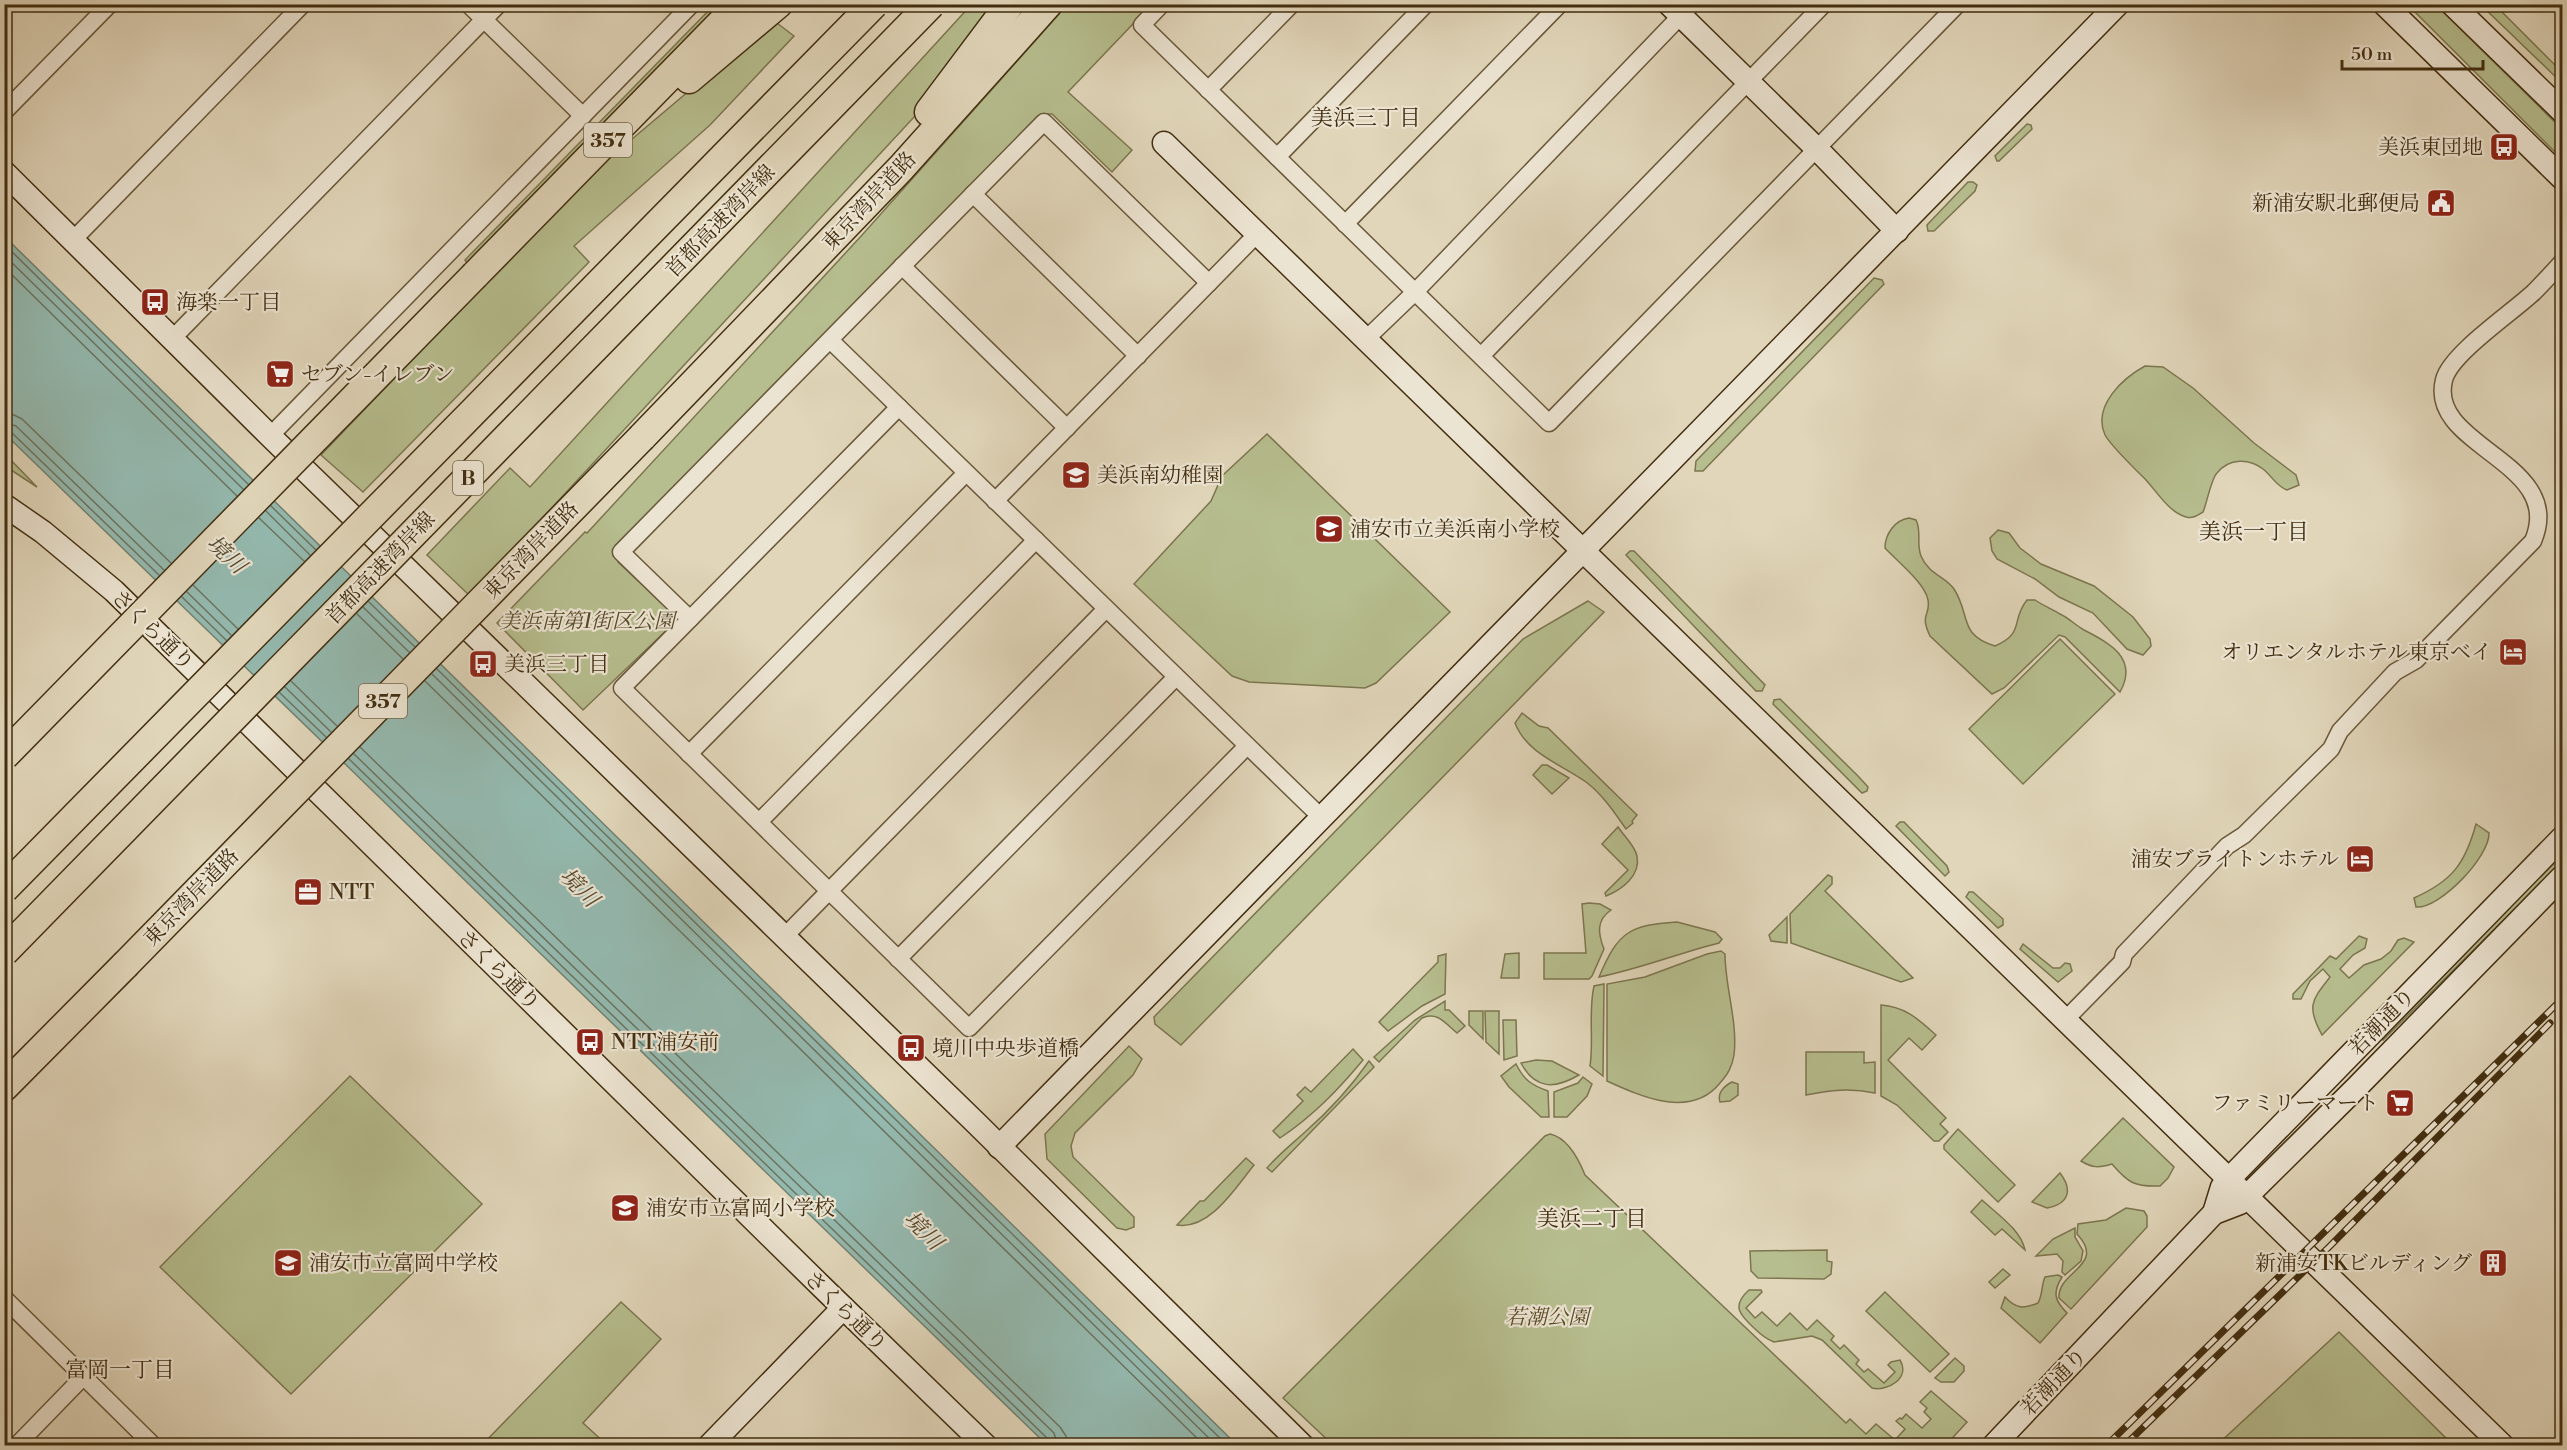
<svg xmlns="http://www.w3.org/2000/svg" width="2567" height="1450" viewBox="0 0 2567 1450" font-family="'Libre Bodoni','Noto Serif JP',serif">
<rect width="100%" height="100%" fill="#e1d6ba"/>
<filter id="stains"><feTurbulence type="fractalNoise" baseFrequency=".00333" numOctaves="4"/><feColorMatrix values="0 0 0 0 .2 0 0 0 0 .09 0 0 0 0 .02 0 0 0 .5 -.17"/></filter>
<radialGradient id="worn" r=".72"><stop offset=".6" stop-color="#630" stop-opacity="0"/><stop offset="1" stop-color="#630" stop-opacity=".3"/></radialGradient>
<g fill="#b6bd8e" stroke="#7c764f" stroke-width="1.5">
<path d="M714,5H722L468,264L465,260Z"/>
<path d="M971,5H1000L915,116L470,596L427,555L510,468L530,487Z"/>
<path d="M1067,5H1151L1068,92L1132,150L1112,172L1052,114H1046L618,562L672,613V625L583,710L497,623L585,532L587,533L863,234Z"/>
<path d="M2408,5H2436L2562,129V159Z"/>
<path d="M2481,5H2495L2562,72V83Z"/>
<path d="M773,20L794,36L710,125L574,246L589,262L363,492L321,455L586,178Z"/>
<path d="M2027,124L2031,125L2032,129L1999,161H1997L1995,156Z"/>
<path d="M1968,182H1973L1977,185L1975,191L1934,231H1928L1927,225Z"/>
<path d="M1874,278L1882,280L1884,284L1703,471H1695L1696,461Z"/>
<path d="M2145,366L2163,367L2193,388L2254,443L2296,475L2299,485L2287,490C2276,486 2272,476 2263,469C2249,458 2229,458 2217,473C2211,479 2207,503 2203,512C2198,515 2193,519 2186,517C2170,513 2156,491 2146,480C2136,470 2111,446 2105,435C2092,406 2123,378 2145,366Z"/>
<path d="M1267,434L1450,612L1376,683L1365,688L1249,682L1232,676L1134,584L1211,501L1222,476Z"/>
<path d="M4,454H5L37,487L5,466Z"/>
<path d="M1909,518L1916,520C1922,531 1916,544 1921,556C1929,575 1945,576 1954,589C1971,615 1958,635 1995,646C2026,632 2010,621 2027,600H2035C2044,606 2052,609 2060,614C2069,618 2075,625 2084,630C2109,643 2139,658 2120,692L2065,637L2059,635L2004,688L1992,694L1930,636C1919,613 1931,616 1928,600C1925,583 1897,561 1885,548C1885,534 1895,520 1909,518Z"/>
<path d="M1998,530L2009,533L2020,548L2041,564L2094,586L2133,617L2150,639L2151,646L2143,655L2127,649L2093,613L2059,597L2035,579L1997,559L1992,551L1990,538Z"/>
<path d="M1630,551H1634L1765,685L1762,691H1756L1626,555Z"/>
<path d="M1588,601L1604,612L1181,1045L1155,1024L1154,1017L1523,639Z"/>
<path d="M2060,639L2115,694L2023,784L1969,729Z"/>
<path d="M1780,699L1858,776L1868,787L1867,791L1862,793L1773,704L1774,700Z"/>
<path d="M1522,713L1539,726L1548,728L1637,815L1632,821L1633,823L1626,829C1614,812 1603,795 1586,782C1561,764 1527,754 1515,723Z"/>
<path d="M1542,765H1547L1569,778L1552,794L1533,775Z"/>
<path d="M1900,822H1904L1947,866L1949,872L1945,876L1896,826Z"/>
<path d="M2476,824L2489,833C2490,856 2440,909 2416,907L2414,898C2452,881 2465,864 2476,824Z"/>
<path d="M1618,827C1624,836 1635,846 1637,856C1641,876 1621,890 1606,896L1605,893L1628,870L1602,844Z"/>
<path d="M2562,851V862L2383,1040L2380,1036Z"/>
<path d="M1828,875L1832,877V884L1825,891L1913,978L1901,982L1791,943L1790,914Z"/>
<path d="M1969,892H1973L2003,919V925L1998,928L1966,897Z"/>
<path d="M1589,903L1600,904L1611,910C1596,920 1598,934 1604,949L1592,976L1589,979H1544V953H1586L1582,904Z"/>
<path d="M1787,917V943L1771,941L1769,935Z"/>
<path d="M1677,922L1715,932L1722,939L1719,943C1679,953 1640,969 1599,977C1618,932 1629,925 1677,922Z"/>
<path d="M2359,936L2367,939L2365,948L2353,955L2340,969L2349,978L2364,965L2381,959L2391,951L2398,940L2404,938L2414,942L2322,1035C2306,1006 2312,1000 2330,977L2323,969L2310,981L2301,999H2293V994L2330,956L2336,959Z"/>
<path d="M2023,944L2053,968H2060L2065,963L2070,964L2072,971L2058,982L2020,949Z"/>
<path d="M1721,951L1725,954C1725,987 1738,1022 1734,1055C1732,1067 1728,1074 1720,1083C1691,1119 1642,1097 1607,1081V984L1645,977L1707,954Z"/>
<path d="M1519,953V978H1501L1505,954Z"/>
<path d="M1446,954L1445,994L1422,1006L1388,1031L1379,1022L1438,962V956Z"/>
<path d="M1604,984L1603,1076L1590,1066C1594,1039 1588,1013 1594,986Z"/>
<path d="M1445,1001V1010H1449L1465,1026L1457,1033C1445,1023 1437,1011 1422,1018L1379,1062L1374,1057L1415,1020Z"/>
<path d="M1881,1005C1906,1007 1918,1019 1936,1035L1922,1050L1909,1038L1888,1060L1946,1118L1940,1124L1948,1132L1939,1141H1934L1897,1105L1881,1096Z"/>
<path d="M1469,1011H1483V1039L1469,1025Z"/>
<path d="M1485,1011H1499V1054L1486,1042Z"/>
<path d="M1503,1020H1516L1517,1056L1504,1060Z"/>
<path d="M1129,1046L1142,1059L1133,1075L1075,1133L1071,1146L1073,1157L1134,1217V1227L1126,1230L1117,1228L1047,1159L1045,1134Z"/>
<path d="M1353,1049L1363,1060C1338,1090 1313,1116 1280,1138L1273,1131L1303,1101L1297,1095L1305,1087L1311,1092Z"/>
<path d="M1806,1052H1864V1063L1875,1062V1093C1850,1088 1831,1090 1806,1095Z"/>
<path d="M1536,1060L1552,1061L1579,1075C1555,1089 1535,1090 1521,1063Z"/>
<path d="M1369,1061L1374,1067L1272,1172L1267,1168C1279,1154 1292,1144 1305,1132C1329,1111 1351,1087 1369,1061Z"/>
<path d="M1516,1064C1524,1080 1531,1085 1548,1091L1549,1117H1541L1509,1087L1501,1076Z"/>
<path d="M350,1076L482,1204L291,1394L160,1267Z"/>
<path d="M1583,1077L1592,1084L1587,1096L1567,1117H1554V1092L1578,1083Z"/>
<path d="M1732,1082L1738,1084V1095L1730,1101L1720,1102C1717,1093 1724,1086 1732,1082Z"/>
<path d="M2123,1118L2174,1167L2168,1178L2160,1186C2135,1187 2128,1183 2112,1164C2099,1168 2092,1168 2081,1161Z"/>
<path d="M1958,1129L2015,1185L1998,1202L1944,1149V1145Z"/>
<path d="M1550,1134C1568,1138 1579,1160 1585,1175L1846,1423L1850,1419L1866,1434L1876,1424L1895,1440L1905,1429L1896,1421L1900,1418L1902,1419L1906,1414L1922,1428L1931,1419L1924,1412L1927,1408L1920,1402L1931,1391L1967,1422L1945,1446L1333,1445L1283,1398L1545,1136Z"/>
<path d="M1246,1158L1254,1165C1236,1187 1210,1230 1177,1225L1200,1201H1204Z"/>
<path d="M2060,1173C2073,1190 2069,1204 2047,1208L2032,1202Z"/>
<path d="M1982,1200C1997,1214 2021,1230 2025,1250L2002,1229L1995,1235L1971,1212Z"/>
<path d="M2126,1208L2144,1211L2147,1216V1227L2071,1309L2059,1298C2057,1271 2107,1266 2077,1234L2078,1224L2106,1220Z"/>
<path d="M2075,1228V1237L2083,1251L2081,1261L2065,1275L2062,1272L2063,1261L2057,1254L2036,1256L2053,1239Z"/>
<path d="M1827,1250V1261L1832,1262L1831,1274L1824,1279L1758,1278L1751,1271L1750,1251Z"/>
<path d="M2003,1269L2010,1275L1995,1288L1989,1282Z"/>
<path d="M2058,1275L2062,1277C2052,1293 2055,1301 2067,1313L2040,1343L2001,1308L2005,1297C2016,1309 2024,1309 2038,1303C2043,1294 2041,1286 2045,1277Z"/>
<path d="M1749,1290H1761L1762,1292L1746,1308L1755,1318L1762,1312L1777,1326L1790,1313L1807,1330L1817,1320L1834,1336L1831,1340L1840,1349L1844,1345L1859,1360L1856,1364L1864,1372L1868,1369L1884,1383L1895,1372L1888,1365L1891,1362L1900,1360C1911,1378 1887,1392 1872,1388L1822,1340L1812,1336L1774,1342C1766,1339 1760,1334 1754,1328C1740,1315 1731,1306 1749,1290Z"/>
<path d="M1885,1292L1949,1354L1930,1372L1866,1311Z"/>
<path d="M621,1302L661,1339L583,1423L607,1445H482Z"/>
<path d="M2339,1332L2453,1445H2217Z"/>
<path d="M1955,1358L1964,1366V1371L1954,1382H1941L1935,1378Z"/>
</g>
<path fill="#94b9af" stroke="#73816f" stroke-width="1.5" d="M4,236L1237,1445H1047L5,434Z"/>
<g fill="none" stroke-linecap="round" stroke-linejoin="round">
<g stroke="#6b7460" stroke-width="1.5">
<path d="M4,244L248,484"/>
<path d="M4,255L243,489"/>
<path d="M4,267L237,496"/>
<path d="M4,413L14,415L22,419L171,563"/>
<path d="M4,422L16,426L164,570"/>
<path d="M4,430L11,432L159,575"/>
<path d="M271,506L316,550"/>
<path d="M266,511L310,555"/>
<path d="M259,518L304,561"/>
<path d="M193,585L238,629"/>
<path d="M187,592L231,635"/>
<path d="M182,597L226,640"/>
<path d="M369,602L415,647"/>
<path d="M363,607L409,652"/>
<path d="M357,614L403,659"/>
<path d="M437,669L1228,1446"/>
<path d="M432,674L1217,1446"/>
<path d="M291,681L337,726"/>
<path d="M425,681L1205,1446"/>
<path d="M285,687L331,732"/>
<path d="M280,693L326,737"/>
<path d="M360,747L1060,1427L1066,1436L1067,1446"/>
<path d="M354,754L1054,1433L1058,1446"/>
<path d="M349,759L1048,1439L1051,1446"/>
</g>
<g stroke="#6a583a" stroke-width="19">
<g id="street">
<path d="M468,4L583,116"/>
<path d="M1162,4L1142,25L1549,423L1958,4"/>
<path d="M1208,90L1292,4"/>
<path d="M4,112L110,4"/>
<path d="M1277,157L1426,4"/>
<path d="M973,194L1138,356"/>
<path d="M1345,224L1560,4"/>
<path d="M73,240L303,4"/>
<path d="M902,266L1067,428"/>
<path d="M172,339L499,4"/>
<path d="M1366,339L1415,292L1692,4"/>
<path d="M830,340L1323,819"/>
<path d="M1481,356L1824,4"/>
<path d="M899,407L622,688L969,1028L1247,746"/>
<path d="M270,436L692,4"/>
<path d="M995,501L1258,233"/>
<path d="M690,619L621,552L1044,122L1209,283"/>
<path d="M689,754L966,473"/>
<path d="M759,822L1036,540"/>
<path d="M785,936L1106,609"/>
<path d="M898,959L1176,677"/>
<path d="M2066,1019L2122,962L2124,954L2227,846L2244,835L2331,749L2340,731L2395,672L2416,660L2533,541C2567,462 2427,447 2444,380C2450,354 2513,312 2534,292C2544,282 2553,272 2562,262"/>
<path d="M4,1298L154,1446"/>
<path d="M16,1446L83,1377"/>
</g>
</g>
<g stroke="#422e10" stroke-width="25">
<g id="secondary">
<path d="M1669,4L1817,149L1897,231"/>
<path d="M2384,4L2562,178"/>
<path d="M2452,4L2562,111"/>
<path d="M1164,143L2503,1446"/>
<path d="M4,172L270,436L977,1124L1303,1446"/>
<path d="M4,505L43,532L114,591L822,1287L986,1446"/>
<path d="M999,1147L2118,4"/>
<path d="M2214,1213L2222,1187L2230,1178L2562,838"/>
<path d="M709,1446L843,1308"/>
<path d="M1993,1446L2214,1213L2240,1203L2356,1088L2562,877"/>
</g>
</g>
<g stroke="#422e10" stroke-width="31">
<g id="highway">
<path d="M689,79L778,4"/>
<path d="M929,112L1010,4"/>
<path d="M475,275L740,4"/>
<path d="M642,437L901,168L1048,4"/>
<path d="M4,1087L125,965"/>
</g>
</g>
<use href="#street" stroke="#ece4d2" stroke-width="16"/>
<use href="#secondary" stroke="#ece4d2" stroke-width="22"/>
<use href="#highway" stroke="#e1d6ba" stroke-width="28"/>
<g stroke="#422e10" stroke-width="7">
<g id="rail">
<path d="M2106,1446L2562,999"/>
<path d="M2124,1446L2329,1247L2550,1023"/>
</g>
</g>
<use href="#rail" stroke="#ece4d2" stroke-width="4.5" stroke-dasharray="14" stroke-linecap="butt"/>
<g stroke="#422e10" stroke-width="31" stroke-linecap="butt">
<g id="highway-bridge">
<path d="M4,756L475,275"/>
<path d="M4,889L874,4"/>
<path d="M4,952L931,4"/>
<path d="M125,965L642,437"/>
</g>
</g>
<use href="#highway-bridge" stroke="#e1d6ba" stroke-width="28"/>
</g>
<defs>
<g id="bus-square" transform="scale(1.5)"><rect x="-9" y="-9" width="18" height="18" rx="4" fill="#8f2418" stroke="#ece4d2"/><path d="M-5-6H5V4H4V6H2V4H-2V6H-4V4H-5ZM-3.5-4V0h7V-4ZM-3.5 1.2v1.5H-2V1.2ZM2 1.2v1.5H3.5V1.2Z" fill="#fff"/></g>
<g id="civic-square" transform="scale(1.5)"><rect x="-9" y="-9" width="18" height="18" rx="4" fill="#8f2418" stroke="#ece4d2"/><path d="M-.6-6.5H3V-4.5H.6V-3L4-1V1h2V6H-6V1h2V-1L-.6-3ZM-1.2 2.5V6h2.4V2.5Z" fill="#fff"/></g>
<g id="supermarket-square" transform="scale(1.5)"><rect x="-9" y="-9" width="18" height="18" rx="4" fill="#8f2418" stroke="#ece4d2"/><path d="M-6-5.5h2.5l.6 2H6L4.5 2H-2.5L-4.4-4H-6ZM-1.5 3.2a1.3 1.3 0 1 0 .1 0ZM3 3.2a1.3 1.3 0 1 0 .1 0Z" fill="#fff"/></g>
<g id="school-square" transform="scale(1.5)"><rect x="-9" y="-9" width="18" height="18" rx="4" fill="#8f2418" stroke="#ece4d2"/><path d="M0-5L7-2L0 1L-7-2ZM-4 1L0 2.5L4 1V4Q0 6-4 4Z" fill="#fff"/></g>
<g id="hotel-square" transform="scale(1.5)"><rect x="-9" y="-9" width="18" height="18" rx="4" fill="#8f2418" stroke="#ece4d2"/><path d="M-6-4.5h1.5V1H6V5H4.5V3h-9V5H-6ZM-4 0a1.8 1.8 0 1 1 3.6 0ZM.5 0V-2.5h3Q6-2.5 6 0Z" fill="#fff"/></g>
<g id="office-square" transform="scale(1.5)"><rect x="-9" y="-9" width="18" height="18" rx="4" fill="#8f2418" stroke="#ece4d2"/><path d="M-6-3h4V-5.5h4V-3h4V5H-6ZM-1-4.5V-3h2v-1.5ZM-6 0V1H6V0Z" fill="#fff"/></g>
<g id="building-square" transform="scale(1.5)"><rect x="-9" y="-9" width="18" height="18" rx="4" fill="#8f2418" stroke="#ece4d2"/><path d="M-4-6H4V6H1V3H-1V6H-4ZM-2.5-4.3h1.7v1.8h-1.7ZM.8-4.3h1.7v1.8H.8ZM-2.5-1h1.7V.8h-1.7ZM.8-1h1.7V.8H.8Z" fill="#fff"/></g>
</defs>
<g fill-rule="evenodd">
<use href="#bus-square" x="2504" y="147"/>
<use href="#civic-square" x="2441" y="203"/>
<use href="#bus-square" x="155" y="302"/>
<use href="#supermarket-square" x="280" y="374"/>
<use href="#school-square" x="1076" y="475"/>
<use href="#school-square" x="1329" y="529"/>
<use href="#hotel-square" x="2513" y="652"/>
<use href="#bus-square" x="483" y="664"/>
<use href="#hotel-square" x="2360" y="859"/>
<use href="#office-square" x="308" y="892"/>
<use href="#bus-square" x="590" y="1042"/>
<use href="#bus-square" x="911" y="1048"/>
<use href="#supermarket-square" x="2400" y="1103"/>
<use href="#school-square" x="625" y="1208"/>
<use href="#school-square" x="288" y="1263"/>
<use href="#building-square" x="2493" y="1263"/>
</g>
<g text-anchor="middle" stroke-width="4.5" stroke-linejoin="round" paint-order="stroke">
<g fill="#ece4d2" stroke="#75654a" stroke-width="1.5">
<rect x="584" y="123" width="48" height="34" rx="4.5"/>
<rect x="453" y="461" width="30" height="34" rx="4.5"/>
<rect x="359" y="684" width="48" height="34" rx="4.5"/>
</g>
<g font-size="20" font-weight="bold" fill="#422e10">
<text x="608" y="147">357</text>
<text x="468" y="485">B</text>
<text x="383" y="708">357</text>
</g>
<g font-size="21" fill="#422e10" stroke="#ece4d2" text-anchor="start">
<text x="2483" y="154" text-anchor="end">美浜東団地</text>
<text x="2420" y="210" text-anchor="end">新浦安駅北郵便局</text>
<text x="176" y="309">海楽一丁目</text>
<text x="301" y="381">セブン-イレブン</text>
<text x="1097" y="482">美浜南幼稚園</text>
<text x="1350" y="536">浦安市立美浜南小学校</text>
<text x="2492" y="659" text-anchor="end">オリエンタルホテル東京ベイ</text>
<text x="504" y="671">美浜三丁目</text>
<text x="2339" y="866" text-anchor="end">浦安ブライトンホテル</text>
<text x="329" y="899">NTT</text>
<text x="611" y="1049">NTT浦安前</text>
<text x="932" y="1055">境川中央歩道橋</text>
<text x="2379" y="1110" text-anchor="end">ファミリーマート</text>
<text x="646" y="1215">浦安市立富岡小学校</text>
<text x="309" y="1270">浦安市立富岡中学校</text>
<text x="2472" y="1270" text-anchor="end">新浦安TKビルディング</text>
</g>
<g font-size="21" fill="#422e10" stroke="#ece4d2">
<text transform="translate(869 201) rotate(-47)" y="7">東京湾岸道路</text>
<text transform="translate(720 221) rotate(-46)" y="7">首都高速湾岸線</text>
<text transform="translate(531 550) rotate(-46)" y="7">東京湾岸道路</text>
<text transform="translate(380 568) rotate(-46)" y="7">首都高速湾岸線</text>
<text transform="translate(153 630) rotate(44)" y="7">さくら通り</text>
<text transform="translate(191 897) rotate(-46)" y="7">東京湾岸道路</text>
<text transform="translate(499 970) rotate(44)" y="7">さくら通り</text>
<text transform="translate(2382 1022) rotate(-46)" y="7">若潮通り</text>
<text transform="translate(846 1311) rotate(44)" y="7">さくら通り</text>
<text transform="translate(2054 1382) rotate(-46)" y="7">若潮通り</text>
</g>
<g font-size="21" font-style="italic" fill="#594b29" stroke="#ece4d2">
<text x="587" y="628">美浜南第1街区公園</text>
<text x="1547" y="1324">若潮公園</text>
</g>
<g font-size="22" fill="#422e10" stroke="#ece4d2">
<text x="1366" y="125">美浜三丁目</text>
<text x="2254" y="539">美浜一丁目</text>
<text x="1592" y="1226">美浜二丁目</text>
<text x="120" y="1377">富岡一丁目</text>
</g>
<g font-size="22" font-style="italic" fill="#524a30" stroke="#ece4d2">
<text transform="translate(227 554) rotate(43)" y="8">境川</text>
<text transform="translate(580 887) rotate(45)" y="8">境川</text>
<text transform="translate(924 1230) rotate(45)" y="8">境川</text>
</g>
</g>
<rect width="2567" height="1450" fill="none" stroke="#e1d6ba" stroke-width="24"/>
<rect x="6" y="6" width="2555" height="1438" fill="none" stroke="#422e10" stroke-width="3"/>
<rect x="12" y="12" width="2543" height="1426" fill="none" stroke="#422e10" stroke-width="1.5"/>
<path d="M2342 60v9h141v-9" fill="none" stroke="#422e10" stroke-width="3"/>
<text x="2351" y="60" font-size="18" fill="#422e10" stroke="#ece4d2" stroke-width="4.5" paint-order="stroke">50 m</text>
<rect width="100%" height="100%" filter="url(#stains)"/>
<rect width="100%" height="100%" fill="url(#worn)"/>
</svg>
